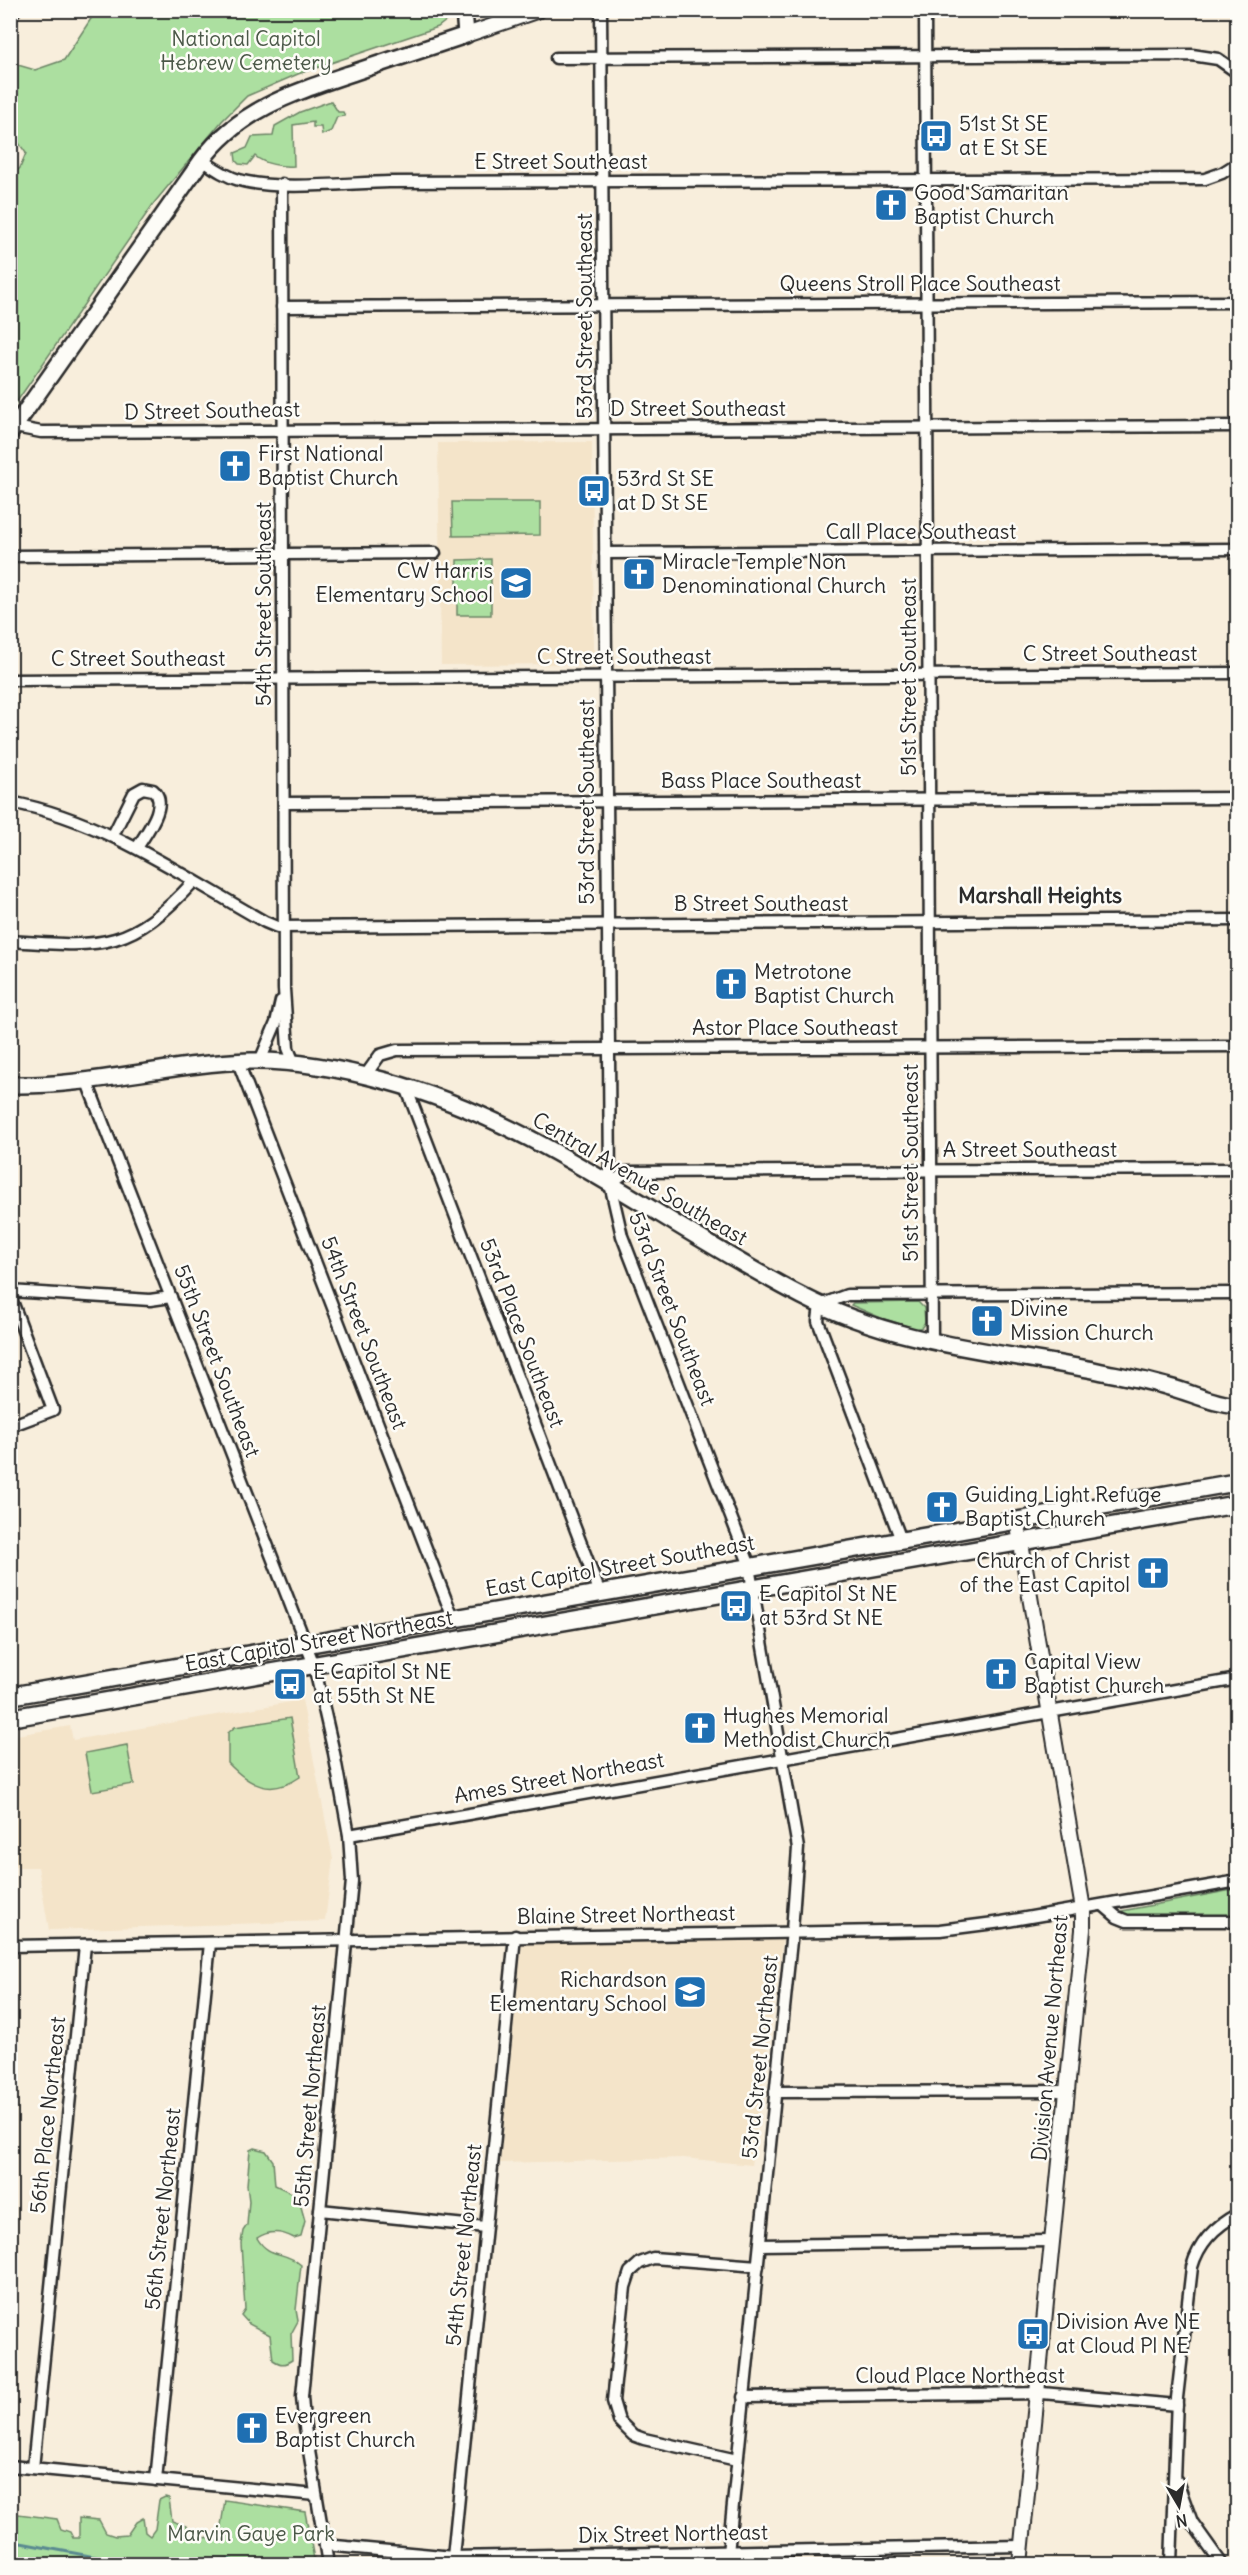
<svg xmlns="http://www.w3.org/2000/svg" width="1248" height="2575" viewBox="0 0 1248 2575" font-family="Delius,sans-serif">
<rect width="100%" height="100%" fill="#f8eedc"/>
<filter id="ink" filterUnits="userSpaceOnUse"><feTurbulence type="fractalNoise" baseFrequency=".0167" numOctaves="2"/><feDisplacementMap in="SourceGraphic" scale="12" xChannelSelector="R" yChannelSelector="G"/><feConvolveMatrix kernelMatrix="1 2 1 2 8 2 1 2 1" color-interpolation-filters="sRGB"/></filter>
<g filter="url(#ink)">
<g fill="#f4e4c9">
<path d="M592,442L594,664L441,665L438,443Z"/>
<path d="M302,1700L333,1859L325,1921L49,1930L38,1867H11V1736L70,1726L73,1740Z"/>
<path d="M783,1938L751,2165L684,2158L500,2163L522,1943Z"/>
</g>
<g fill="#acdfa0" stroke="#6c8566" stroke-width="1.5">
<path d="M96,11L446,10L447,20L438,27L298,74L247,96L222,121L154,203L11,410V176L20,168L26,153L11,132V63L35,70L64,60Z"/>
<path d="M331,101L338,112H343L345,116L337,117L331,131L322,135L321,127H313V122L293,125L294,166C282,167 264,164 255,156L248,165L239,164L236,161L235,153L247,148L252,137L273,136L275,126L300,112Z"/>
<path d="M452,502H540V535L453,536Z"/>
<path d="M491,559V615H457V560Z"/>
<path d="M918,1302L924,1308L925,1322L922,1327L917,1329L881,1318L851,1305L853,1303Z"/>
<path d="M290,1718L300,1777C271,1797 250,1786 228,1763V1733L235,1727Z"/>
<path d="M127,1745L134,1784L92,1791L85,1753Z"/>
<path d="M1237,1889V1915L1134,1916L1125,1914L1122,1911Z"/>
<path d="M254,2148L266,2151L273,2161L275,2185L298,2196L305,2221L301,2236L294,2238C281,2231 269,2230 257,2238C269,2259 285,2250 301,2265L296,2310L298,2321L291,2334L292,2360C284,2365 281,2365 273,2360L270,2335L249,2324L241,2315L245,2309L241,2243L243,2231L247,2225L249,2201L247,2185L250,2150Z"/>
<path d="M165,2497L169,2498L172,2521L186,2526L187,2535L190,2537L219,2538L225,2500L305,2512L315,2564H11V2513L57,2519L61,2529L70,2532L73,2538H79V2518L99,2520L106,2533L115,2536L127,2535L136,2522L143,2518L145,2532L150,2536L155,2529L159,2500Z"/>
</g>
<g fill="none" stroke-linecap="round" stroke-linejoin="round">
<g stroke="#5a8a90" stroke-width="3">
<path d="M10,2541L122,2562L149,2564"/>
<path d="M173,2564L228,2559L241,2564"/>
</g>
<g stroke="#2b2b2b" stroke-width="15">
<g id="minor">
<path d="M601,10L610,1184L622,1236L748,1561L798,1848L792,1931L728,2553"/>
<path d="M925,10L932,1343"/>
<path d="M10,17L15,10"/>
<path d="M556,58L1192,55L1218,59L1238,73"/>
<path d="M202,160C214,168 225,176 239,180C280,191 346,183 389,182L1205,179L1222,173L1238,163"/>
<path d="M282,184L284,989L288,1048L294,1063"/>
<path d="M282,307L1238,302"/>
<path d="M15,427L41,432L1238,426"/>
<path d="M605,553L1238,549"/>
<path d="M10,556L435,553"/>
<path d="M10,680L1238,673"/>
<path d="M10,802C105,820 183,876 265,922L277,927L1238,920"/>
<path d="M284,803L1238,798"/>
<path d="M113,835L134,793L143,788L153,790C170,804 145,834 137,848"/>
<path d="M10,941C101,947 129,952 194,881"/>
<path d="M260,1061L276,1023L281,1001"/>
<path d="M238,1062L453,1618"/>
<path d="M365,1076L380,1055L397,1050L1238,1046"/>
<path d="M87,1082L314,1665L334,1753L349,1835L352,1881L302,2396L304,2421L328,2564"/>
<path d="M406,1087L600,1593"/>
<path d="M610,1184L626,1172L1238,1169"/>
<path d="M10,1291L150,1300L171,1297"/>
<path d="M10,1296L53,1410L10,1426"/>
<path d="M901,1540L818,1321L820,1305L847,1295L1238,1293"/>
<path d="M349,1835L1238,1679"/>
<path d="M1103,1905L1117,1917L1127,1921H1238"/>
<path d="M10,1946L940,1930L1002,1922L1238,1881"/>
<path d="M775,2092L1068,2091"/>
<path d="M320,2210L485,2227"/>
<path d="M760,2245L1052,2241"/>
<path d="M743,2397L1042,2393L1177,2405"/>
<path d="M737,2460L644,2439L633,2435L619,2421L613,2401L625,2287L630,2272L640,2263L653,2258L758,2266"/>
<path d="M10,2466L316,2495"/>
<path d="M33,2468L85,1945"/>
<path d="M156,2480L210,1943"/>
<path d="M1177,2481L1192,2522L1222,2564"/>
<path d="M325,2545L453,2557L1021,2546"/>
<path d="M453,2557L515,1936"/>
<path d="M1171,2564L1177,2398L1192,2267C1199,2242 1215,2226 1238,2214"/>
</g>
</g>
<g stroke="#2b2b2b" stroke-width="18">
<g id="tertiary">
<path d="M466,35L539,10"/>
<path d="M1017,1520L1083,1909V1930L1020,2564"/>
</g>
</g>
<g stroke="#2b2b2b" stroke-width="20">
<g id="secondary">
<path d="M10,433L202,160C240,108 299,91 358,71C394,59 430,47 466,35L464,10"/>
<path d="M10,1085C92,1087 170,1063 251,1061C296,1060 342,1069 386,1081C539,1122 663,1225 802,1296C896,1345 997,1351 1098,1371C1122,1376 1146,1380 1169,1387C1192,1393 1213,1404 1238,1406"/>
</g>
</g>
<g stroke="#2b2b2b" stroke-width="21">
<g id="primary">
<path d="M10,1696L1238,1482"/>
<path d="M10,1718L1238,1504"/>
</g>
</g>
<use href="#minor" stroke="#fdfcf7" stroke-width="10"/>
<use href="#tertiary" stroke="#fdfcf7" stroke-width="14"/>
<use href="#secondary" stroke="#fdfcf7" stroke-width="15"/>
<use href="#primary" stroke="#fdfcf7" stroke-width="16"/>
</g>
</g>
<defs>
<g id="bus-square" transform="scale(1.725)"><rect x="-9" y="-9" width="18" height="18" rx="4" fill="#1f6fb2" stroke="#fdfcf7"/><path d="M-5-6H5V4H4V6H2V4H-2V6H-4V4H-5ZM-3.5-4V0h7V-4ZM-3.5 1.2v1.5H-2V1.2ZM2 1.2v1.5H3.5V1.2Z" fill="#fff"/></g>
<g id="church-square" transform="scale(1.725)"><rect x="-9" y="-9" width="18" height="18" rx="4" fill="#1f6fb2" stroke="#fdfcf7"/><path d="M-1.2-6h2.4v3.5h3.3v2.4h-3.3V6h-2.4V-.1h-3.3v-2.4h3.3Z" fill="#fff"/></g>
<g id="school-square" transform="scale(1.725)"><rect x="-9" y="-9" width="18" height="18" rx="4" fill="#1f6fb2" stroke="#fdfcf7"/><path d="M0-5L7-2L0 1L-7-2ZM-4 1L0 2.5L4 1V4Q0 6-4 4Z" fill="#fff"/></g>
</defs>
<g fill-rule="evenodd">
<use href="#bus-square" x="936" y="136"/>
<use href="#church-square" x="891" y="205"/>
<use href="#church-square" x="235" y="466"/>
<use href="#bus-square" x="594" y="491"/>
<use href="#church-square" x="639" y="574"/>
<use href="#school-square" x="516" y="583"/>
<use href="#church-square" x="731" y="984"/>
<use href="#church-square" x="987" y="1321"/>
<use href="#church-square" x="942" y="1507"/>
<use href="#church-square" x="1153" y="1573"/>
<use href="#bus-square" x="736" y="1606"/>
<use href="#church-square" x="1001" y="1674"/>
<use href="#bus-square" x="290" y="1684"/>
<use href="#church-square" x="700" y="1728"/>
<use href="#school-square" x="690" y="1992"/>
<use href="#bus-square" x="1033" y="2334"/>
<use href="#church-square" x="252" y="2428"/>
</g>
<g text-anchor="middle" stroke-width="5" stroke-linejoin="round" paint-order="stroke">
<g font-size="21" fill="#4b5848" stroke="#fdfcf7">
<text x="246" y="46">National Capitol<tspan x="246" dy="24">Hebrew Cemetery</tspan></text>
<text x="251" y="2541">Marvin Gaye Park</text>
</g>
<g font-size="21" fill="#2b2b2b" stroke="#fdfcf7" text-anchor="start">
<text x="959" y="131">51st St SE<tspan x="959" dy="24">at E St SE</tspan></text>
<text x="914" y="200">Good Samaritan<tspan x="914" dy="24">Baptist Church</tspan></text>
<text x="258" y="461">First National<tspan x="258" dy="24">Baptist Church</tspan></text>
<text x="617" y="486">53rd St SE<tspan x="617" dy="24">at D St SE</tspan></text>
<text x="662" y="569">Miracle Temple Non<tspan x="662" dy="24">Denominational Church</tspan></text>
<text x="493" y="578" text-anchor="end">CW Harris<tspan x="493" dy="24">Elementary School</tspan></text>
<text x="754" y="979">Metrotone<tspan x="754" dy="24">Baptist Church</tspan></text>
<text x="1010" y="1316">Divine<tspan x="1010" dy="24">Mission Church</tspan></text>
<text x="965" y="1502">Guiding Light Refuge<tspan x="965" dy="24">Baptist Church</tspan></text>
<text x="1130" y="1568" text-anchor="end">Church of Christ<tspan x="1130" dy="24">of the East Capitol</tspan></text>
<text x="759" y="1601">E Capitol St NE<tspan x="759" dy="24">at 53rd St NE</tspan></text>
<text x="1024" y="1669">Capital View<tspan x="1024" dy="24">Baptist Church</tspan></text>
<text x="313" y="1679">E Capitol St NE<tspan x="313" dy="24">at 55th St NE</tspan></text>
<text x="723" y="1723">Hughes Memorial<tspan x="723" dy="24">Methodist Church</tspan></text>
<text x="667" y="1987" text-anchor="end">Richardson<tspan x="667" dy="24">Elementary School</tspan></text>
<text x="1056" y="2329">Division Ave NE<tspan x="1056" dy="24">at Cloud Pl NE</tspan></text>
<text x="275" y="2423">Evergreen<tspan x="275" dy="24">Baptist Church</tspan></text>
</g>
<g font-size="21" fill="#2b2b2b" stroke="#fdfcf7">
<text x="561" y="169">E Street Southeast</text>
<text x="920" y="291">Queens Stroll Place Southeast</text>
<text transform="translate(585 316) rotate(-90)" y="7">53rd Street Southeast</text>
<text x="698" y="416">D Street Southeast</text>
<text transform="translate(212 411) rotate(-1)" y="7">D Street Southeast</text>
<text x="921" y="539">Call Place Southeast</text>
<text transform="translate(264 604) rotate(-90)" y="7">54th Street Southeast</text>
<text x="1110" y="661">C Street Southeast</text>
<text x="624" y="664">C Street Southeast</text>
<text x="138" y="666">C Street Southeast</text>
<text transform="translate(909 677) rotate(-90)" y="7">51st Street Southeast</text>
<text x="761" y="788">Bass Place Southeast</text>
<text transform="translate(587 802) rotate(-90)" y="7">53rd Street Southeast</text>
<text x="761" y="911">B Street Southeast</text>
<text x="795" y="1035">Astor Place Southeast</text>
<text x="1030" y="1157">A Street Southeast</text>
<text transform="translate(911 1163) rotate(-90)" y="7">51st Street Southeast</text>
<text transform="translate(640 1179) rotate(30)" y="7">Central Avenue Southeast</text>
<text transform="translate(672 1309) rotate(69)" y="7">53rd Street Southeast</text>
<text transform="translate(364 1333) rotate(69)" y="7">54th Street Southeast</text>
<text transform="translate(522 1333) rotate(69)" y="7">53rd Place Southeast</text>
<text transform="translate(217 1361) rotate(69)" y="7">55th Street Southeast</text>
<text transform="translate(620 1566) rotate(-10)" y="7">East Capitol Street Southeast</text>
<text transform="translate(319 1641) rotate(-10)" y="7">East Capitol Street Northeast</text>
<text transform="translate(559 1778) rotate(-10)" y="7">Ames Street Northeast</text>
<text transform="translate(626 1915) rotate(-1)" y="7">Blaine Street Northeast</text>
<text transform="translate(1050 2038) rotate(-85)" y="7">Division Avenue Northeast</text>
<text transform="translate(760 2057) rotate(-84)" y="7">53rd Street Northeast</text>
<text transform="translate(310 2106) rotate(-85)" y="7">55th Street Northeast</text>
<text transform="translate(48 2115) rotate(-84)" y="7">56th Place Northeast</text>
<text transform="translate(163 2209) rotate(-84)" y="7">56th Street Northeast</text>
<text transform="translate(464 2245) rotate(-84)" y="7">54th Street Northeast</text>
<text x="960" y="2383">Cloud Place Northeast</text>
<text transform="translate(673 2534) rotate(-1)" y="7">Dix Street Northeast</text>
</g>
<g font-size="22" font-weight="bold" fill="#2b2b2b" stroke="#fdfcf7">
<text x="1040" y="903">Marshall Heights</text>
</g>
</g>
<rect width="1248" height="2575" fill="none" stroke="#fdfcf7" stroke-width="36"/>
<rect x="18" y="18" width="1212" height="2539" fill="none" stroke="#2b2b2b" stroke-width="2" filter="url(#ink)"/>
<g transform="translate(1179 2506) rotate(170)" stroke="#fdfcf7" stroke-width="4.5" paint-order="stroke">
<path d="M0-4.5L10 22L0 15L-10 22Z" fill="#2b2b2b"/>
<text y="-9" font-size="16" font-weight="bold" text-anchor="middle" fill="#2b2b2b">N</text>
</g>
</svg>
